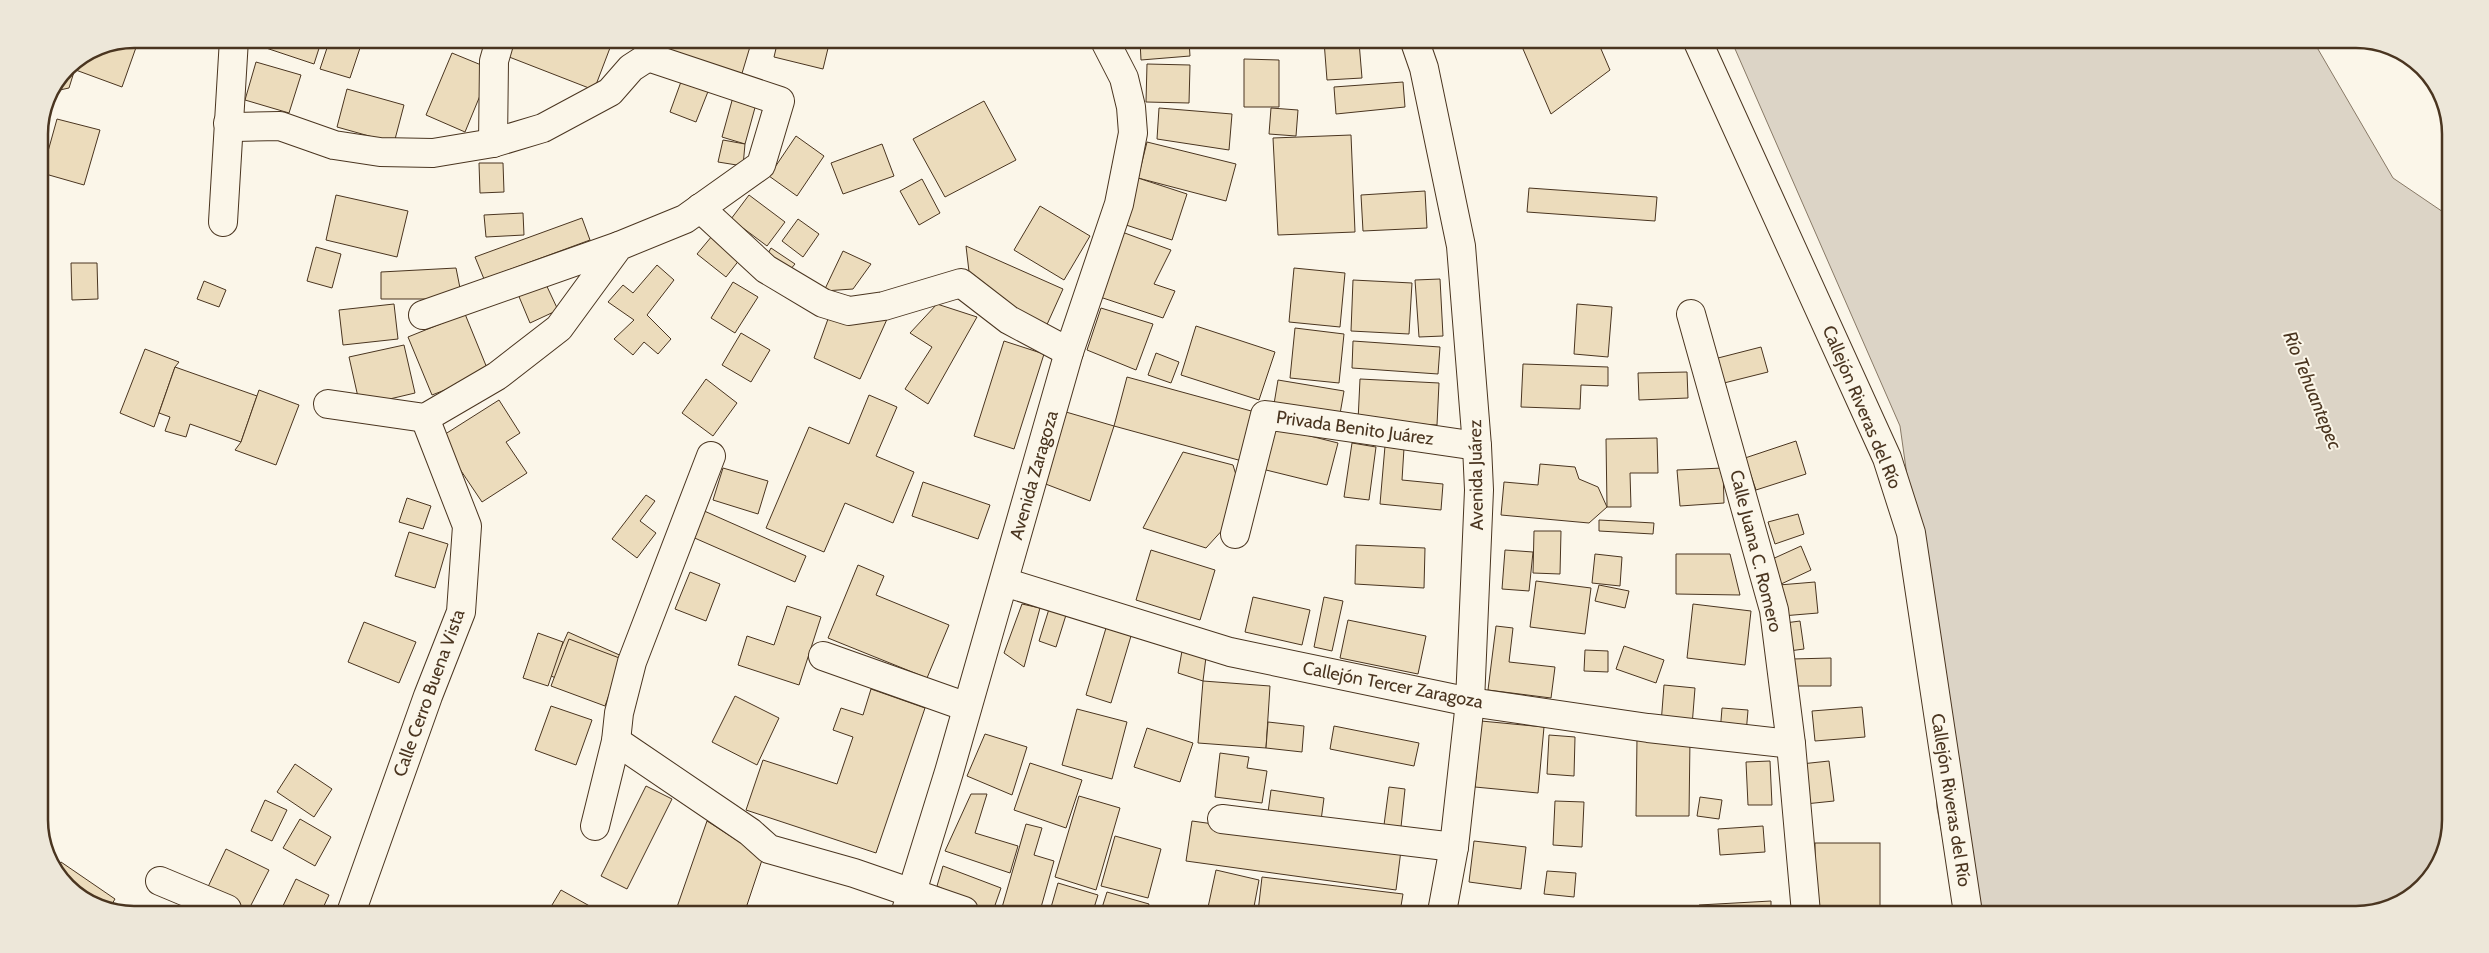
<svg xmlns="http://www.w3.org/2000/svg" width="2489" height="953" viewBox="0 0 2489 953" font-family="Cabin,sans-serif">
<rect width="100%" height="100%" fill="#fbf6e9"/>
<path fill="#dcd4c6" stroke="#887966" d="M1732,42L2315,44L2393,178L2449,216L2445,850L2413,895L2356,914L1957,913L1937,808L1924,596L1900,426Z"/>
<g fill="#ecdcbc" stroke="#4a3520">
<path d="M133,39H139L122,87L73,69L76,60L97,46Z"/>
<path d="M181,39H219V46L179,43Z"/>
<path d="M246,39H322L314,64L245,41Z"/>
<path d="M330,39H363L350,78L320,69Z"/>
<path d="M510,40H613L594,90L504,55Z"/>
<path d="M649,40H752L740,80L651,53Z"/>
<path d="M778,40H830L823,69L774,57Z"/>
<path d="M1140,41H1189L1190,56L1141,60Z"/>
<path d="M1324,41L1359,42L1362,78L1327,80Z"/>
<path d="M1520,42H1598L1610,70L1551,114Z"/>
<path d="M452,53L491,69L465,132L426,115Z"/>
<path d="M78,59L69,88L55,91L67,66Z"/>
<path d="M1244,59L1279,60V107H1244Z"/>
<path d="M256,62L301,75L289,113L245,100Z"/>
<path d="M1147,64L1190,65L1189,103L1146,102Z"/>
<path d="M682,79L709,89L696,122L670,112Z"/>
<path d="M1403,82L1405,107L1336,114L1334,87Z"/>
<path d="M347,89L404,105L394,143L337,127Z"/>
<path d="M733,97L756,104L745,144L722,137Z"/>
<path d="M984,101L1016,160L945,197L913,139Z"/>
<path d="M1159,108L1232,114L1229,150L1157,139Z"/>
<path d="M1271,108L1298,110L1296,136L1269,134Z"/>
<path d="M57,119L100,130L84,185L42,173Z"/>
<path d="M1351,135L1355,232L1278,235L1273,138Z"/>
<path d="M796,136L824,156L797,196L769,176Z"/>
<path d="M723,140L745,144L743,166L718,162Z"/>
<path d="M1147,142L1236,164L1226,201L1138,178Z"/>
<path d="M882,144L894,176L843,194L831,163Z"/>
<path d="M479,163H503L504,192L480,193Z"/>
<path d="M1138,178L1187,194L1172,240L1123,224Z"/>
<path d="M922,179L940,213L919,225L900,191Z"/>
<path d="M1529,188L1657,197L1655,221L1527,212Z"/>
<path d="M1425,191L1427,228L1363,231L1361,195Z"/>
<path d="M336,195L408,211L397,257L326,240Z"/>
<path d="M749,195L785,222L767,246L731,219Z"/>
<path d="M1040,206L1090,236L1064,280L1014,250Z"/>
<path d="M523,213L524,235L486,237L484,215Z"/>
<path d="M582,218L590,240L484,279L475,257Z"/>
<path d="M798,219L819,234L803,257L782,241Z"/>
<path d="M1122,232L1171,250L1154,284L1175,291L1163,318L1091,294Z"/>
<path d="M712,236L740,259L726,277L697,254Z"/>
<path d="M966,246L1063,289L1045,329L970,280Z"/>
<path d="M316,247L341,254L332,288L307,281Z"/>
<path d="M771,248L795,264L789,271L765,259Z"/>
<path d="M843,251L871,264L853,289L824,291Z"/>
<path d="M71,263H97L98,299L72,300Z"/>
<path d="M657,265L674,280L647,315L671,339L658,354L644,342L633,355L614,339L634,320L608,302L623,285L633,293Z"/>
<path d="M456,268L460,288L431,299H381V272Z"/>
<path d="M1294,268L1345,273L1340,327L1289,322Z"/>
<path d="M543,278L558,310L530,323L515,287Z"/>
<path d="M1440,279L1443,336L1419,337L1415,280Z"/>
<path d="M1353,280L1412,283L1409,334L1351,331Z"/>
<path d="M204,281L226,290L219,307L197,299Z"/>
<path d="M733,282L758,297L735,333L711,318Z"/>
<path d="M394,304L398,339L343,345L339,310Z"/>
<path d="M937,304L977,317L928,404L905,389L932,347L910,333Z"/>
<path d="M1577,304L1612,307L1608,357L1574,354Z"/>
<path d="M1101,308L1153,324L1136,370L1087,350Z"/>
<path d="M465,314L489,373L432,395L408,337Z"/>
<path d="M888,317L860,379L814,358L828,319Z"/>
<path d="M1196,326L1275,352L1259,400L1181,375Z"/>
<path d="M1295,328L1344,334L1339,383L1290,378Z"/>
<path d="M741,333L770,350L751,382L722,365Z"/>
<path d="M1004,341L1044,354L1014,449L974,436Z"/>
<path d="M1353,341L1440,347L1438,374L1352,368Z"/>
<path d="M39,342L47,344L39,373Z"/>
<path d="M404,345L415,393L360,406L349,357Z"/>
<path d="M1761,347L1768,372L1724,383L1718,358Z"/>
<path d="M145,349L179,362L175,367L154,427L120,413Z"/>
<path d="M1156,353L1179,362L1171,383L1148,375Z"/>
<path d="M1523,364L1608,367V386L1581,385L1580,409L1521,407Z"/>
<path d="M175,367L257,396L241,442L190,424L186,437L165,431L170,417L159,413Z"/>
<path d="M1687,372L1688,398L1639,400L1638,373Z"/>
<path d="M1127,377L1255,412L1242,461L1114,426Z"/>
<path d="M706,379L737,403L713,436L682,413Z"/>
<path d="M1360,379L1439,383L1437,425L1358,421Z"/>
<path d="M1278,380L1344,391L1340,414L1274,404Z"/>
<path d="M259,390L299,405L276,465L235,450L241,442Z"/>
<path d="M869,395L897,407L876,456L914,472L893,523L845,503L824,552L766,528L809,427L849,444Z"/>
<path d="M499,400L520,433L506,442L527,473L482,502L439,438Z"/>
<path d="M1066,412L1114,426L1090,501L1043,483Z"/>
<path d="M1274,427L1338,443L1327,485L1262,469Z"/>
<path d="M1657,438L1658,473H1630L1631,507H1607L1606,439Z"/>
<path d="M1796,441L1806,474L1756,490L1745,458Z"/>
<path d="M1352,443L1376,447L1369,500L1344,497Z"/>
<path d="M1385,446L1404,448L1402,480L1443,484L1441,510L1380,504Z"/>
<path d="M1183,452L1233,465L1240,488L1226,526L1206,548L1143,528Z"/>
<path d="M1540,464L1575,467L1579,479L1598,487L1607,507L1589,523L1501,515L1504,482L1538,485Z"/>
<path d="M723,468L768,481L758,514L713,500Z"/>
<path d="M1723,468L1724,503L1680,506L1677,470Z"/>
<path d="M923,482L990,505L978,539L912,516Z"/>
<path d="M646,495L655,501L640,521L656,533L637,558L612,539Z"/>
<path d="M407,498L431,506L423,529L399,522Z"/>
<path d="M702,510L806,556L795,582L690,536Z"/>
<path d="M1798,514L1804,534L1775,544L1768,522Z"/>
<path d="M1599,520L1654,523L1653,534L1599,531Z"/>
<path d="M1534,531H1561L1560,574L1533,573Z"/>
<path d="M409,532L448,544L435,588L395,576Z"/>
<path d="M1356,545L1425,548L1424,588L1355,584Z"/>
<path d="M1801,546L1811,570L1779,585L1768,561Z"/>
<path d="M1151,550L1215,570L1200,620L1136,600Z"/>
<path d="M1505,550L1533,552L1529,591L1502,589Z"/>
<path d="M1595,554L1622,557L1620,586L1592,583Z"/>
<path d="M1676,554H1730L1740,595L1676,594Z"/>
<path d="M858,565L884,576L876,595L949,625L927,678L828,638Z"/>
<path d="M690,572L720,584L706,621L675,609Z"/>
<path d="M1536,581L1591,588L1585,634L1530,627Z"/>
<path d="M1815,582L1818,613L1782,616L1779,585Z"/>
<path d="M1599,585L1629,591L1625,608L1595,601Z"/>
<path d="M1253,597L1310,610L1302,645L1245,632Z"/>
<path d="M1324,597L1343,601L1332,651L1314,647Z"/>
<path d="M1022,604L1040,608L1024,667L1004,653Z"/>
<path d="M1693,604L1751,611L1745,665L1687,658Z"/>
<path d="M787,606L821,617L799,685L738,665L747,636L774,645Z"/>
<path d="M1049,609L1066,615L1056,647L1039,641Z"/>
<path d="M1348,620L1426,636L1418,674L1340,658Z"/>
<path d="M1800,621L1804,649L1789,651L1785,623Z"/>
<path d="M364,622L416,642L399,683L348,662Z"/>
<path d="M1496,626L1513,628L1509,662L1555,667L1551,698L1488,690Z"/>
<path d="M1106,628L1131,636L1111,703L1086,695Z"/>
<path d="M568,632L624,657L605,700L549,675Z"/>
<path d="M538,633L563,642L548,686L523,678Z"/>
<path d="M569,639L622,659L605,706L551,686Z"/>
<path d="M1624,646L1664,660L1656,683L1616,669Z"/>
<path d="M1585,650L1608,651V672L1584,671Z"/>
<path d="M1182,651L1206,657L1203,681L1178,673Z"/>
<path d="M1831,658V686H1792V659Z"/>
<path d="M1203,681L1270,686L1266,748L1198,743Z"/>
<path d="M1664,685L1695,688L1692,726L1661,724Z"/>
<path d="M871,689L925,708L876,853L746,810L763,760L837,784L853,737L833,730L841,708L863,715Z"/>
<path d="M735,696L779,718L757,765L712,742Z"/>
<path d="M551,706L592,720L576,765L535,750Z"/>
<path d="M1862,707L1865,737L1815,741L1812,711Z"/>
<path d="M1722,708L1748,710L1746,734L1720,733Z"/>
<path d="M1077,709L1127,722L1112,779L1062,765Z"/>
<path d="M1481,721L1544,727L1538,793L1475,787Z"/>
<path d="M1268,722L1304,726L1302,752L1266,748Z"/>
<path d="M1334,726L1419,743L1414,766L1330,749Z"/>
<path d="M1147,728L1193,743L1180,782L1134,767Z"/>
<path d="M985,734L1027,747L1012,795L967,776Z"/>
<path d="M1549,735L1575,737L1574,776L1547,774Z"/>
<path d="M1637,738L1690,739L1689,816H1636Z"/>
<path d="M1220,753L1249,757L1247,768L1267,771L1262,803L1215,797Z"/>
<path d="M1770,761L1772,805H1748L1746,762Z"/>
<path d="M1829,761L1834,801L1805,804L1801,764Z"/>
<path d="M1030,763L1082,780L1066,828L1014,810Z"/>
<path d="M295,764L332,789L314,817L277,792Z"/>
<path d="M646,786L672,799L627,889L601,876Z"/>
<path d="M1389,787L1405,789L1401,827L1384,825Z"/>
<path d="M1271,790L1324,798L1320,828L1267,820Z"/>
<path d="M971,794H987L975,833L1018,846L1010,873L945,851Z"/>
<path d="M1079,796L1120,808L1096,890L1055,877Z"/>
<path d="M1700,797L1722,800L1719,819L1697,816Z"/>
<path d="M265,800L287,810L272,841L251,831Z"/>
<path d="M1555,801L1584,802L1582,847L1553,845Z"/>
<path d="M300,819L331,837L315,866L283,848Z"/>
<path d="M707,821L763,857L745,911L676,910Z"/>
<path d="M1192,821L1401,850L1396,890L1186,861Z"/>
<path d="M1026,824L1042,828L1034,855L1054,861L1040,911H1001Z"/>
<path d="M1763,826L1765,852L1720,855L1718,829Z"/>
<path d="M1115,836L1161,849L1148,898L1101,886Z"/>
<path d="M1474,841L1526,847L1521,889L1469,882Z"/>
<rect x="1815" y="843" width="65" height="70"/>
<path d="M226,849L269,870L249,909H243L206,891Z"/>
<path d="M61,862L115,899L109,909H103L58,877L55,870Z"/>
<path d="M943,866L1001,888L993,911H988L937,886Z"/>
<path d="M1216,870L1259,880L1253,912H1207Z"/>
<path d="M1547,871L1576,873L1574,897L1544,894Z"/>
<path d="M1262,877L1403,894L1400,912H1258Z"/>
<path d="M296,879L329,895L322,910H281Z"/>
<path d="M1058,883L1098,895L1093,911H1050Z"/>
<path d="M561,890L595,909V910H549Z"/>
<path d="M1107,892L1149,904L1147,912L1101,911Z"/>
<path d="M1771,901V913H1699V905Z"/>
</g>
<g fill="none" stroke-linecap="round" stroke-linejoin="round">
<g stroke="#4a3520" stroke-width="30">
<g id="minor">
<path d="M1415,42L1424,68L1461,246L1477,446L1479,490L1470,702L1454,847L1442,912"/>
<path d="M1698,42L1887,458L1911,533L1968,913"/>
<path d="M228,123L235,127L280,126L334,145L380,152L433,153L493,143L543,128L610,92L631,68L648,57"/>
<path d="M493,143L494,61L500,40"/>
<path d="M700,208L766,269L823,303L849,311L884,306L961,283L1009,320L1069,352"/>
<path d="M223,222L234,39"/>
<path d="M1691,314L1774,610L1791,744L1806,913"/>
<path d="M423,315L619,246"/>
<path d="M328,404L425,418L497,376L559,328L619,246L685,219L761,165L780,101L648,57"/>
<path d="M1235,534L1265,415L1477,446"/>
<path d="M1004,582L1230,652L1470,702L1648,728L1791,744"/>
<path d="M823,656L967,707"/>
<path d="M616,741L750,832L769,849L854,873L964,911"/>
<path d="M1222,819L1454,847"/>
<path d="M595,826L616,741L619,713L632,662L711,456"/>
<path d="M160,881L227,909"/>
<path d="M352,910L428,696L461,612L467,526L425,418"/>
<path d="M906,911L949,772L1069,352L1119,204L1133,133L1131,107L1124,78L1105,41"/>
</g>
</g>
<use href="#minor" stroke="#fbf6e9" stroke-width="28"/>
</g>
<g text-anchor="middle" stroke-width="4" stroke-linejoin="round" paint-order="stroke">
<g font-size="18" fill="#4a3520" stroke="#fbf6e9">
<text transform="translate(1862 407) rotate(67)" y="6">Callejón Riveras del Río</text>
<text transform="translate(1355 428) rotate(8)" y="6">Privada Benito Juárez</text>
<text transform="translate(1034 475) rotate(-74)" y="6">Avenida Zaragoza</text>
<text transform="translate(1476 475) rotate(-91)" y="6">Avenida Juárez</text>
<text transform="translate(1756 551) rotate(76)" y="6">Calle Juana C. Romero</text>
<text transform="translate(1393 685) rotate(11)" y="6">Callejón Tercer Zaragoza</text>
<text transform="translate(429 693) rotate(-70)" y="6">Calle Cerro Buena Vista</text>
<text transform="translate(1951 800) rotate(81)" y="6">Callejón Riveras del Río</text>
</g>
<g font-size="19" font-style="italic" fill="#4a3520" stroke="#fbf6e9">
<text transform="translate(2313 390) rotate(68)" y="7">Río Tehuantepec</text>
</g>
</g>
<path d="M0 0H2489V953H0ZM134 48H2356A86 86 0 0 1 2442 134V820A86 86 0 0 1 2356 906H134A86 86 0 0 1 48 820V134A86 86 0 0 1 134 48Z" fill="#ede7d9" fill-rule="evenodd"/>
<path fill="none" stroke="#4a3520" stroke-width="2.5" d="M134 48H2356A86 86 0 0 1 2442 134V820A86 86 0 0 1 2356 906H134A86 86 0 0 1 48 820V134A86 86 0 0 1 134 48Z"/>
</svg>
